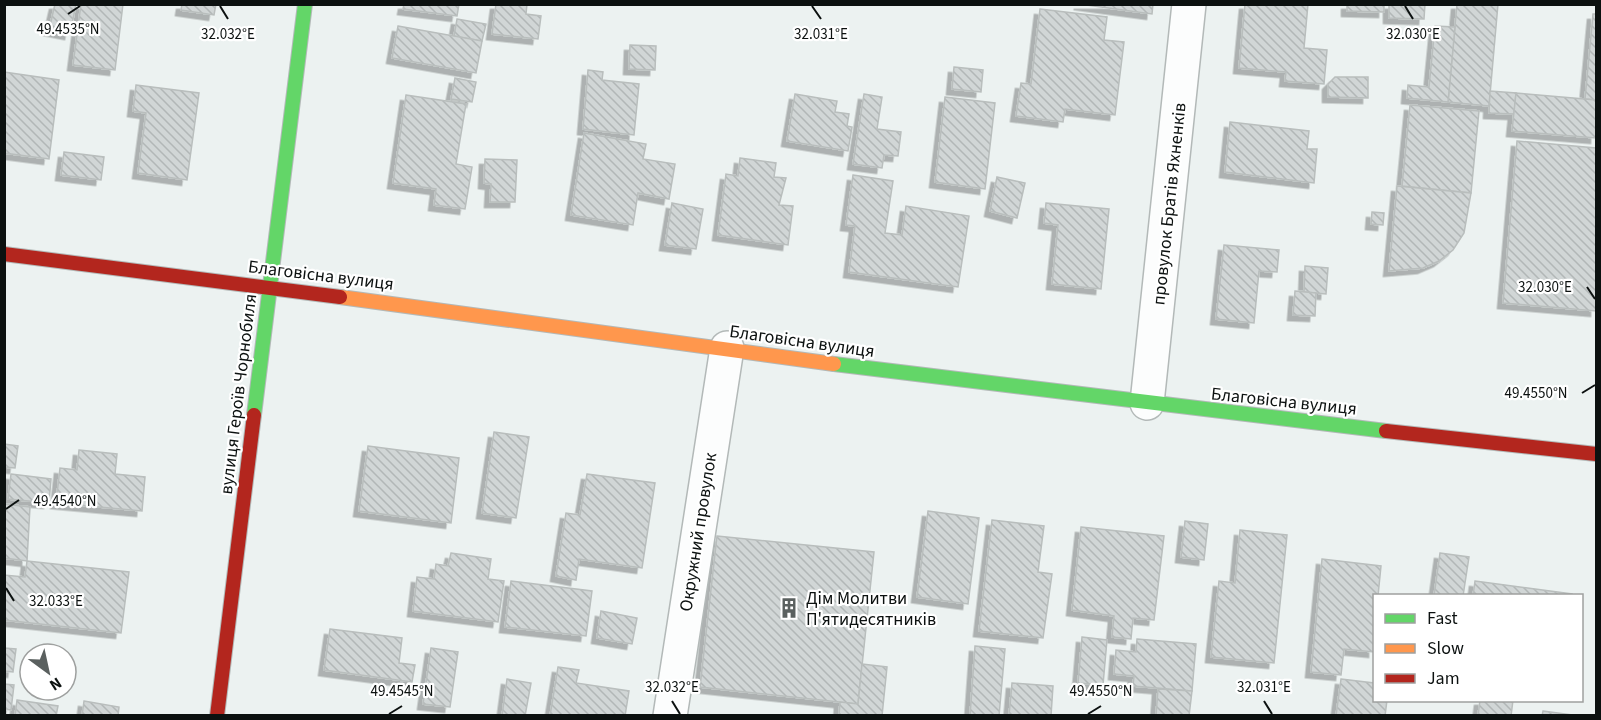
<svg xmlns="http://www.w3.org/2000/svg" width="1601" height="720" viewBox="0 0 1601 720" font-family="'Source Sans 3',sans-serif">
<defs>
<pattern id="building-back-hatch" width="6" height="6" patternUnits="userSpaceOnUse" patternTransform="scale(1.5)"><rect width="6" height="6" fill="#d1d6d6"/><path d="M-1 5l2 2M0 0l6 6M5-1l2 2" fill="none" stroke="#b2b7b7"/></pattern>
<filter id="shadow"><feDropShadow dx="-5.5" dy="5.5" stdDeviation="0" flood-color="#0004"/></filter>
</defs>
<rect width="100%" height="100%" fill="#ecf2f1"/>
<g fill="url(#building-back-hatch)" stroke="#b9bebd" stroke-width="1.5" filter="url(#shadow)">
<path d="M55,4H76L70,34L49,30Z"/>
<path d="M81,4H123L115,70L73,65Z"/>
<path d="M182,4H216L214,15L181,10Z"/>
<path d="M404,4H459L457,16L403,9Z"/>
<path d="M496,4H527L526,14L541,16L538,39L492,34Z"/>
<path d="M1079,4H1153L1152,14Z"/>
<path d="M1245,4H1308L1304,48L1327,50L1324,84L1285,81L1286,72L1239,68Z"/>
<path d="M1347,4H1384V12L1347,11Z"/>
<path d="M1389,4H1425L1424,19L1389,18Z"/>
<path d="M1457,4H1498L1489,106L1448,102Z"/>
<path d="M1040,9L1107,17L1104,40L1124,42L1115,115L1065,109L1063,122L1016,116L1021,83L1031,84Z"/>
<path d="M1593,14H1596V100L1585,99Z"/>
<path d="M457,19L486,24L482,41L454,36Z"/>
<path d="M398,26L482,41L476,73L392,58Z"/>
<path d="M1435,26L1455,27L1448,102L1407,98L1408,85L1429,87Z"/>
<path d="M630,45L656,46L655,70L629,69Z"/>
<path d="M954,67L983,70L981,92L952,89Z"/>
<path d="M588,70L603,72L602,80L639,84L634,135L583,129Z"/>
<path d="M4,72L59,80L49,159L4,153Z"/>
<path d="M1335,77H1368V98L1328,97V84Z"/>
<path d="M455,78L476,82L472,102L451,99Z"/>
<path d="M136,85L199,93L187,180L138,173L146,113L133,111Z"/>
<path d="M1490,91L1516,93L1514,114L1489,113Z"/>
<path d="M1516,93L1596,100V138L1512,131Z"/>
<path d="M795,94L837,101L835,112L849,114L847,126L852,127L848,151L787,141Z"/>
<path d="M864,94L882,97L877,129L901,132L898,156L884,155L882,168L853,164Z"/>
<path d="M406,95L466,104L456,164L472,167L465,209L434,205L436,189L393,183Z"/>
<path d="M945,97L995,103L985,189L935,182Z"/>
<path d="M1410,105L1479,111L1471,193L1402,186Z"/>
<path d="M1230,122L1309,131L1307,149H1317L1314,183L1225,172Z"/>
<path d="M584,133L646,144L643,159L675,164L669,199L638,193L633,225L571,215Z"/>
<path d="M1517,141L1596,148V311L1503,303Z"/>
<path d="M64,152L104,157L101,180L61,175Z"/>
<path d="M740,158L776,163L774,177L786,178L779,205L793,206L788,245L718,235L726,174L738,176Z"/>
<path d="M485,159L517,160L515,202H490L491,184L484,183Z"/>
<path d="M853,175L893,181L885,233L902,235L906,206L969,216L958,287L849,272L855,226L846,225Z"/>
<path d="M997,177L1025,183L1017,218L990,211Z"/>
<path d="M1397,186L1471,193L1464,233L1453,250L1439,261L1423,268L1389,271Z"/>
<path d="M672,203L703,209L696,249L665,245Z"/>
<path d="M1046,203L1109,209L1101,289L1052,284L1058,225L1044,223Z"/>
<path d="M1372,212L1384,213L1383,225L1371,224Z"/>
<path d="M1224,245L1279,250L1277,272L1259,271L1254,323L1216,319Z"/>
<path d="M1305,266L1328,268L1326,294L1304,292Z"/>
<path d="M1295,291L1316,293L1315,316L1293,315Z"/>
<path d="M494,432L529,437L516,518L482,513Z"/>
<path d="M4,444L18,446L15,468L4,467Z"/>
<path d="M368,446L459,458L451,523L359,511Z"/>
<path d="M79,450L117,454L115,474L145,477L142,511L56,503L60,468L77,470Z"/>
<path d="M11,474L51,479L49,503L8,499Z"/>
<path d="M587,474L655,483L642,568L579,559L576,580L556,576L566,513L580,515Z"/>
<path d="M4,504L30,507L27,561L4,558Z"/>
<path d="M928,511L979,518L968,604L917,597Z"/>
<path d="M992,520L1044,526L1038,572L1052,574L1043,638L979,631Z"/>
<path d="M1185,521L1208,524L1204,560L1181,557Z"/>
<path d="M1081,527L1164,536L1154,620L1133,618L1131,639L1112,637L1114,616L1072,610Z"/>
<path d="M1240,530L1287,535L1274,663L1211,657L1219,581L1235,583Z"/>
<path d="M717,536L874,552L858,704L700,687Z"/>
<path d="M451,553L491,559L488,579L504,581L498,622L413,611L417,577L434,579L436,564L448,566Z"/>
<path d="M1440,553L1469,557L1463,596H1434Z"/>
<path d="M1322,559L1381,566L1378,596H1374V652L1344,649L1341,675L1311,672Z"/>
<path d="M27,561L129,572L121,633L4,620V575L25,577Z"/>
<path d="M511,581L592,591L586,636L505,627Z"/>
<path d="M1475,581L1572,594V596H1473Z"/>
<path d="M601,611L637,618L632,644L597,638Z"/>
<path d="M330,629L402,638L399,663L415,665L412,682L324,670Z"/>
<path d="M1082,637L1107,640L1103,685L1078,683Z"/>
<path d="M1137,639L1196,644L1192,691L1133,686L1134,676L1114,674L1116,650L1136,652Z"/>
<path d="M975,646L1005,649L999,716H970Z"/>
<path d="M4,648L16,649L13,672L4,671Z"/>
<path d="M431,648L458,652L450,707L423,704Z"/>
<path d="M862,664L887,667L882,716H839L840,702L858,704Z"/>
<path d="M558,667L579,670L576,683L629,691L625,716H550Z"/>
<path d="M507,679L531,683L525,716H502Z"/>
<path d="M1341,679L1374,683V700H1387L1385,716H1336Z"/>
<path d="M1012,683L1053,686L1051,716H1009Z"/>
<path d="M4,684L14,685L11,710L4,709Z"/>
<path d="M1158,689L1192,691L1189,716H1156Z"/>
<path d="M17,700L58,706L56,716H15Z"/>
<path d="M1480,700H1513L1511,716H1478Z"/>
<path d="M84,701L119,707L118,716H82Z"/>
<path d="M1543,711L1572,715V716H1542Z"/>
</g>
<g fill="none" stroke-linecap="round" stroke-linejoin="round">
<g stroke="#b3b9b8" stroke-width="36">
<g id="street">
<path d="M1147,403L1189,4"/>
<path d="M670,716L727,348"/>
</g>
</g>
<g stroke="#b3b9b8" stroke-width="16">
<g id="fast">
<path d="M834,364L1386,431"/>
<path d="M254,415L305,4"/>
</g>
</g>
<g stroke="#b3b9b8" stroke-width="16">
<path id="slow" d="M340,297L834,364"/>
</g>
<g stroke="#b3b9b8" stroke-width="16">
<g id="jam">
<path d="M4,254L340,297"/>
<path d="M1386,431L1596,454"/>
<path d="M217,716L254,415"/>
</g>
</g>
<use href="#street" stroke="#fcfdfd" stroke-width="33"/>
<use href="#fast" stroke="#63d668" stroke-width="14"/>
<use href="#slow" stroke="#ff974d" stroke-width="14"/>
<use href="#jam" stroke="#b3261e" stroke-width="14"/>
</g>
<path fill="none" stroke="#0c1110" stroke-width="2" d="M220,6L228,19M812,6L821,19M1405,6L1413,19M68,14L80,6M1587,287L1595,299M1582,393L1595,385M6,509L19,500M6,588L14,601M672,701L680,714M1264,701L1272,714M389,714L402,706M1088,714L1101,706"/>
<defs>
<g id="building-bare" transform="scale(1.62)"><path d="M-4-6H4V6H1V3H-1V6H-4ZM-2.5-4.3h1.7v1.8h-1.7ZM.8-4.3h1.7v1.8H.8ZM-2.5-1h1.7V.8h-1.7ZM.8-1h1.7V.8H.8Z" fill="#5a605f" stroke="#fff" stroke-width="2.5" paint-order="stroke"/></g>
</defs>
<g fill-rule="evenodd">
<use href="#building-bare" x="789" y="608"/>
</g>
<g text-anchor="middle" stroke-width="4.5" stroke-linejoin="round" paint-order="stroke">
<g font-size="18" fill="#0c1110" stroke="#fff">
<text transform="translate(1169 204) rotate(-84)" y="6">провулок Братів Яхненків</text>
<text transform="translate(321 275) rotate(7)" y="6">Благовісна вулиця</text>
<text transform="translate(802 341) rotate(8)" y="6">Благовісна вулиця</text>
<text transform="translate(238 394) rotate(-83)" y="6">вулиця Героїв Чорнобиля</text>
<text transform="translate(1284 401) rotate(6)" y="6">Благовісна вулиця</text>
<text transform="translate(698 532) rotate(-81)" y="6">Окружний провулок</text>
</g>
<g font-size="18" fill="#0c1110" stroke="#fff" text-anchor="start">
<text x="806" y="604">Дім Молитви<tspan x="806" dy="21">П'ятидесятників</tspan></text>
</g>
</g>
<g font-size="15" text-anchor="middle" fill="#0c1110" stroke="#fff" stroke-width="4.5" stroke-linejoin="round" paint-order="stroke">
<text x="68" y="34">49.4535°N</text>
<text x="228" y="39">32.032°E</text>
<text x="821" y="39">32.031°E</text>
<text x="1413" y="39">32.030°E</text>
<text x="1545" y="292">32.030°E</text>
<text x="1536" y="398">49.4550°N</text>
<text x="65" y="506">49.4540°N</text>
<text x="56" y="606">32.033°E</text>
<text x="672" y="692">32.032°E</text>
<text x="1264" y="692">32.031°E</text>
<text x="402" y="696">49.4545°N</text>
<text x="1101" y="696">49.4550°N</text>
</g>
<rect width="1601" height="720" fill="none" stroke="#0c1110" stroke-width="12"/>
<rect x="1373" y="594" width="210" height="108" fill="#ffffff" stroke="#9ea09f" stroke-width="1.5"/>
<rect x="1385" y="614" width="30" height="9" fill="#63d668" stroke="#9ea09f" stroke-width="1.5"/>
<text x="1427" y="624" font-size="18" fill="#0c1110">Fast</text>
<rect x="1385" y="644" width="30" height="9" fill="#ff974d" stroke="#9ea09f" stroke-width="1.5"/>
<text x="1427" y="654" font-size="18" fill="#0c1110">Slow</text>
<rect x="1385" y="674" width="30" height="9" fill="#b3261e" stroke="#9ea09f" stroke-width="1.5"/>
<text x="1427" y="684" font-size="18" fill="#0c1110">Jam</text>
<g transform="translate(48 672) rotate(147)"><circle r="28" fill="#ffffff" stroke="#9ea09f" stroke-width="1.5"/>
<path d="M0-4.5L10 22L0 15L-10 22Z" fill="#5a605f"/>
<text y="-9" font-size="16" font-weight="bold" text-anchor="middle" fill="#0c1110">N</text>
</g>
</svg>
